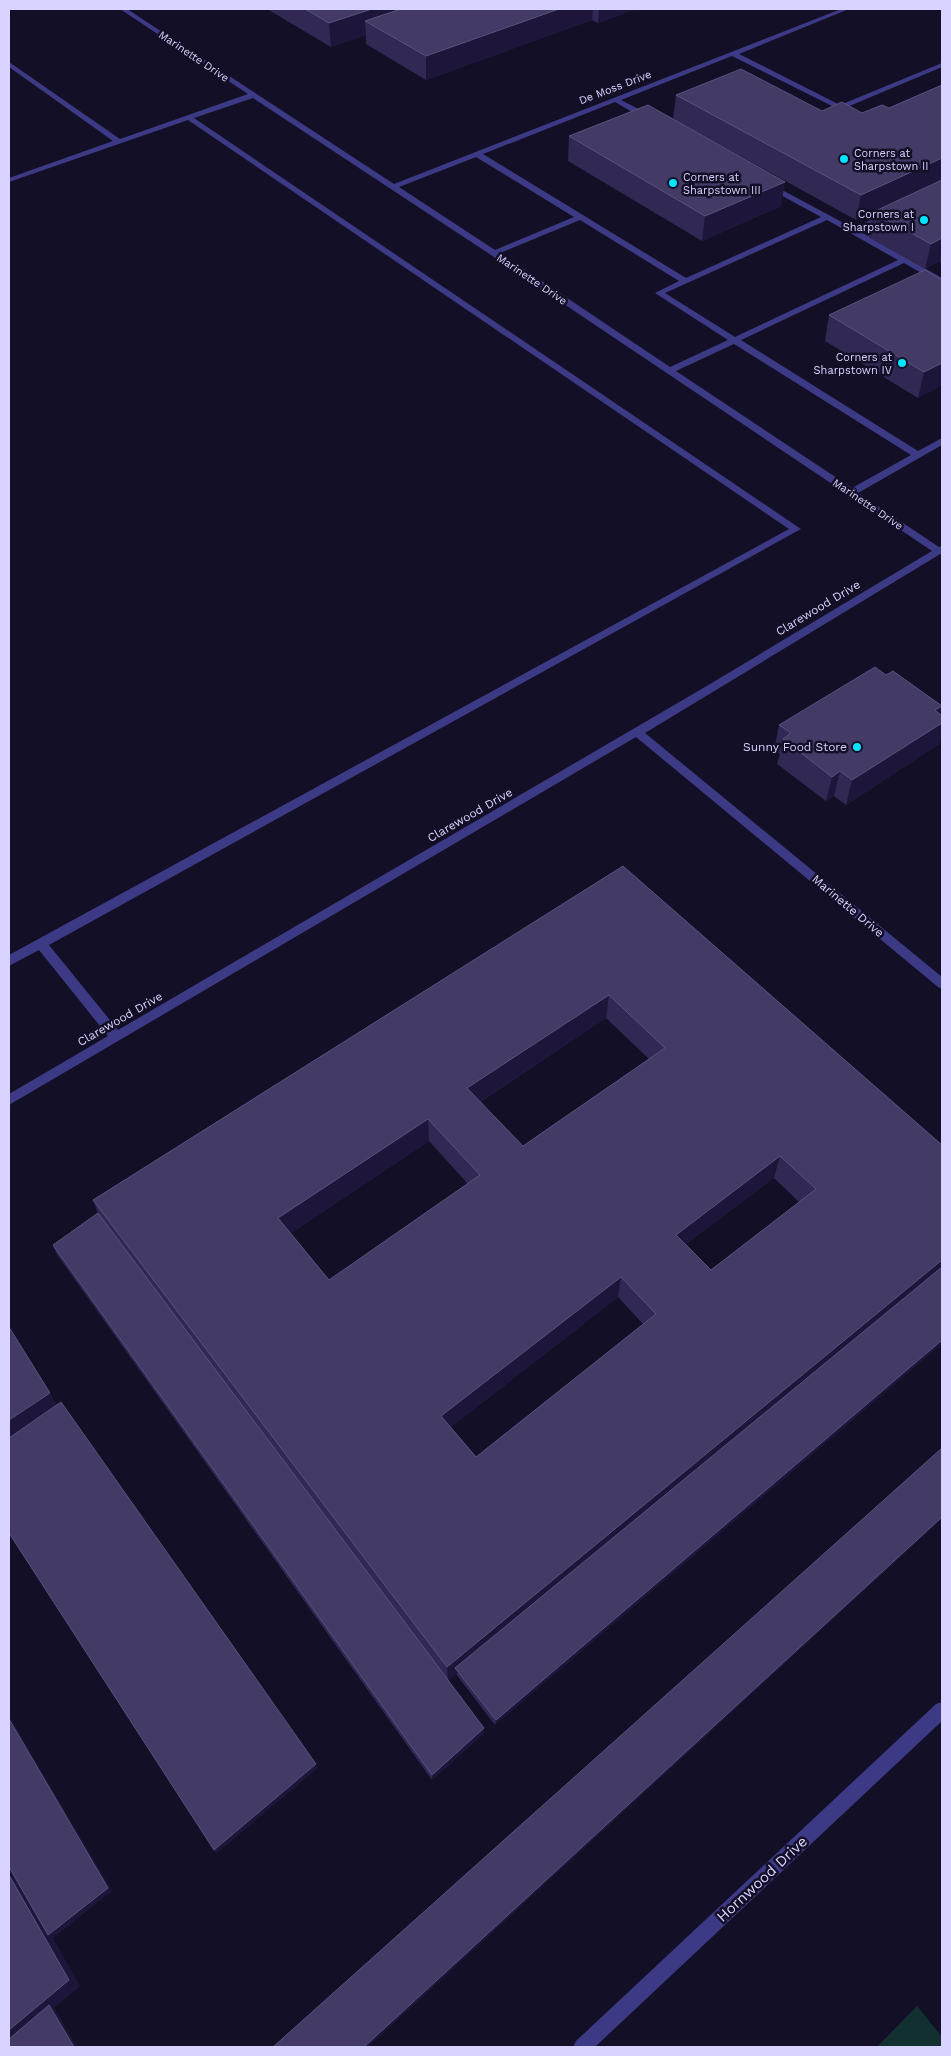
<svg xmlns="http://www.w3.org/2000/svg" width="951" height="2056" viewBox="0 0 951 2056" font-family="'Work Sans',sans-serif">
<rect width="100%" height="100%" fill="#130f26"/>
<path fill="#12302f" d="M917,2006L942,2037V2047H877Z"/>
<g fill="none" stroke-linecap="round" stroke-linejoin="round">
<g fill="#3d3a85" fill-rule="evenodd">
<path d="M120,9H127L394,184L841,9H849L739,54L840,105L942,63V67L840,110L732,56L621,100L652,116V120H646L615,102L483,154L686,278L821,217L766,187L765,185L769,183L853,228L882,215H888V219L859,231L942,278V283H939L904,263L741,340L918,451L942,438V445L858,493L939,547L942,546V553L645,733L942,977V989L938,987L636,737L9,1105V1094L108,1036L39,950L9,966V955L789,529L188,120L9,182V178L113,141L9,67V62L120,139L248,94ZM253,98L491,255L932,551L705,687L118,1030L49,945L801,529L194,118ZM476,157L574,217L495,250L399,187ZM580,220L679,281L655,293L728,340L670,367L500,253ZM827,220L898,260L735,337L665,293ZM734,344L911,455L852,488L676,371Z"/>
<path d="M942,1702V1721L595,2047H573L576,2041L936,1704Z"/>
</g>
</g>
<g fill="#312854" fill-rule="evenodd">
<path d="M267,9H398V10L401,9H636L598,23L592,20L426,80L366,44V35L331,47Z"/>
<path d="M942,85V263L940,261L925,269L868,237L873,212L916,192L856,220L673,119L676,95L822,111L862,113L889,108Z"/>
<path d="M569,136L781,206L702,241L568,161Z"/>
<path d="M942,280V385L918,398L825,341L829,315Z"/>
<path d="M940,714L942,723V736L939,744L846,805L834,796L826,801L777,764L780,754L774,750L779,725Z"/>
<path d="M623,866L942,1145L495,1725L456,1674L448,1680L484,1733L432,1780L56,1253L53,1245L98,1213L93,1200ZM606,1018L649,1059L523,1146L480,1102ZM429,1141L468,1184L329,1280L291,1233ZM774,1178L799,1202L711,1270L686,1244ZM618,1297L643,1324L476,1457L451,1427Z"/>
</g>
<g fill="#1d163a">
<path d="M372,9H398V23L365,21L366,35L331,47L329,23Z"/>
<path d="M559,9H593L592,20L426,80V56Z"/>
<path d="M599,9H636L598,23Z"/>
<path d="M942,158V180L856,220L861,195Z"/>
<path d="M785,182L781,206L702,241L705,216Z"/>
<path d="M942,238V250L940,261L925,269L931,244Z"/>
<path d="M942,363V385L918,398L924,372Z"/>
<path d="M942,706L936,727L942,723V736L939,744L846,805L852,780L935,710Z"/>
<path d="M840,771L834,796L826,801L832,777Z"/>
<path d="M609,995L606,1018L467,1110V1088Z"/>
<path d="M428,1119L429,1141L282,1239L278,1218Z"/>
<path d="M780,1156L774,1178L671,1255L676,1235Z"/>
<path d="M942,1260V1272L448,1681L447,1667Z"/>
<path d="M621,1277L618,1297L442,1434L441,1416Z"/>
<path d="M942,1340V1344L495,1725L496,1720Z"/>
<path d="M50,1393L58,1407L9,1438V1420Z"/>
<path d="M942,1517V1519L368,2047H364Z"/>
<path d="M9,1716L112,1891L53,1938L80,1986L54,2008L77,2047L9,2046Z"/>
<path d="M484,1728V1733L432,1780V1775Z"/>
<path d="M316,1764L318,1768L216,1854L214,1850Z"/>
</g>
<g fill="#433a66" stroke="#5a527e" fill-rule="evenodd">
<path d="M305,9H372L329,23Z"/>
<path d="M401,9H559L426,56L365,21Z"/>
<path d="M741,69L822,111L842,102L862,113L882,105L889,108L942,85V158L861,195L676,95Z"/>
<path d="M648,105L785,182L705,216L569,136Z"/>
<path d="M942,180V238L931,244L873,212Z"/>
<path d="M925,270L942,280V363L924,372L829,315Z"/>
<path d="M875,667L886,675L893,671L942,706L935,710L942,716V723L852,780L840,771L832,777L783,739L791,733L779,725Z"/>
<path d="M623,866L942,1145V1260L447,1667L93,1200ZM609,995L665,1048L523,1146L467,1088ZM428,1119L480,1175L329,1280L278,1218ZM780,1156L816,1189L711,1270L676,1235ZM621,1277L656,1314L476,1457L441,1416Z"/>
<path d="M98,1213L484,1728L432,1775L53,1245Z"/>
<path d="M942,1267V1340L496,1720L455,1668Z"/>
<path d="M9,1327L50,1393L9,1420Z"/>
<path d="M61,1402L316,1764L214,1850L9,1533V1438Z"/>
<path d="M942,1448V1517L364,2047H273Z"/>
<path d="M9,1719L108,1888L48,1935L9,1867Z"/>
<path d="M9,1875L69,1980L9,2030Z"/>
<path d="M49,2005L74,2047H9V2039Z"/>
</g>
<g fill="#00e5ff" stroke="#130f26" stroke-width="2">
<circle cx="844" cy="159" r="5"/>
<circle cx="673" cy="183" r="5"/>
<circle cx="924" cy="220" r="5"/>
<circle cx="902" cy="363" r="5"/>
<circle cx="857" cy="747" r="5"/>
</g>
<g text-anchor="middle" stroke-width="5" stroke-linejoin="round" paint-order="stroke">
<g font-size="11" fill="#d9d4ff" stroke="#130f26">
<text transform="translate(194 56) rotate(34)" y="4">Marinette Drive</text>
<text transform="translate(615 87) rotate(-21)" y="4">De Moss Drive</text>
<text transform="translate(532 279) rotate(34)" y="4">Marinette Drive</text>
<text transform="translate(868 504) rotate(34)" y="4">Marinette Drive</text>
</g>
<g font-size="11" fill="#d9d4ff" stroke="#130f26" text-anchor="start">
<text x="854" y="157">Corners at<tspan x="854" dy="13">Sharpstown II</tspan></text>
<text x="683" y="181">Corners at<tspan x="683" dy="13">Sharpstown III</tspan></text>
<text x="914" y="218" text-anchor="end">Corners at<tspan x="914" dy="13">Sharpstown I</tspan></text>
<text x="892" y="361" text-anchor="end">Corners at<tspan x="892" dy="13">Sharpstown IV</tspan></text>
</g>
<g font-size="12" fill="#d9d4ff" stroke="#130f26">
<text transform="translate(818 608) rotate(-31)" y="4">Clarewood Drive</text>
<text transform="translate(470 815) rotate(-30)" y="4">Clarewood Drive</text>
<text transform="translate(848 906) rotate(40)" y="4">Marinette Drive</text>
<text transform="translate(120 1019) rotate(-30)" y="4">Clarewood Drive</text>
</g>
<g font-size="12" fill="#d9d4ff" stroke="#130f26" text-anchor="end">
<text x="847" y="751">Sunny Food Store</text>
</g>
<g font-size="15" fill="#d9d4ff" stroke="#130f26">
<text transform="translate(762 1879) rotate(-43)" y="5">Hornwood Drive</text>
</g>
</g>
<rect width="951" height="2056" fill="none" stroke="#d9d4ff" stroke-width="20"/>
</svg>
